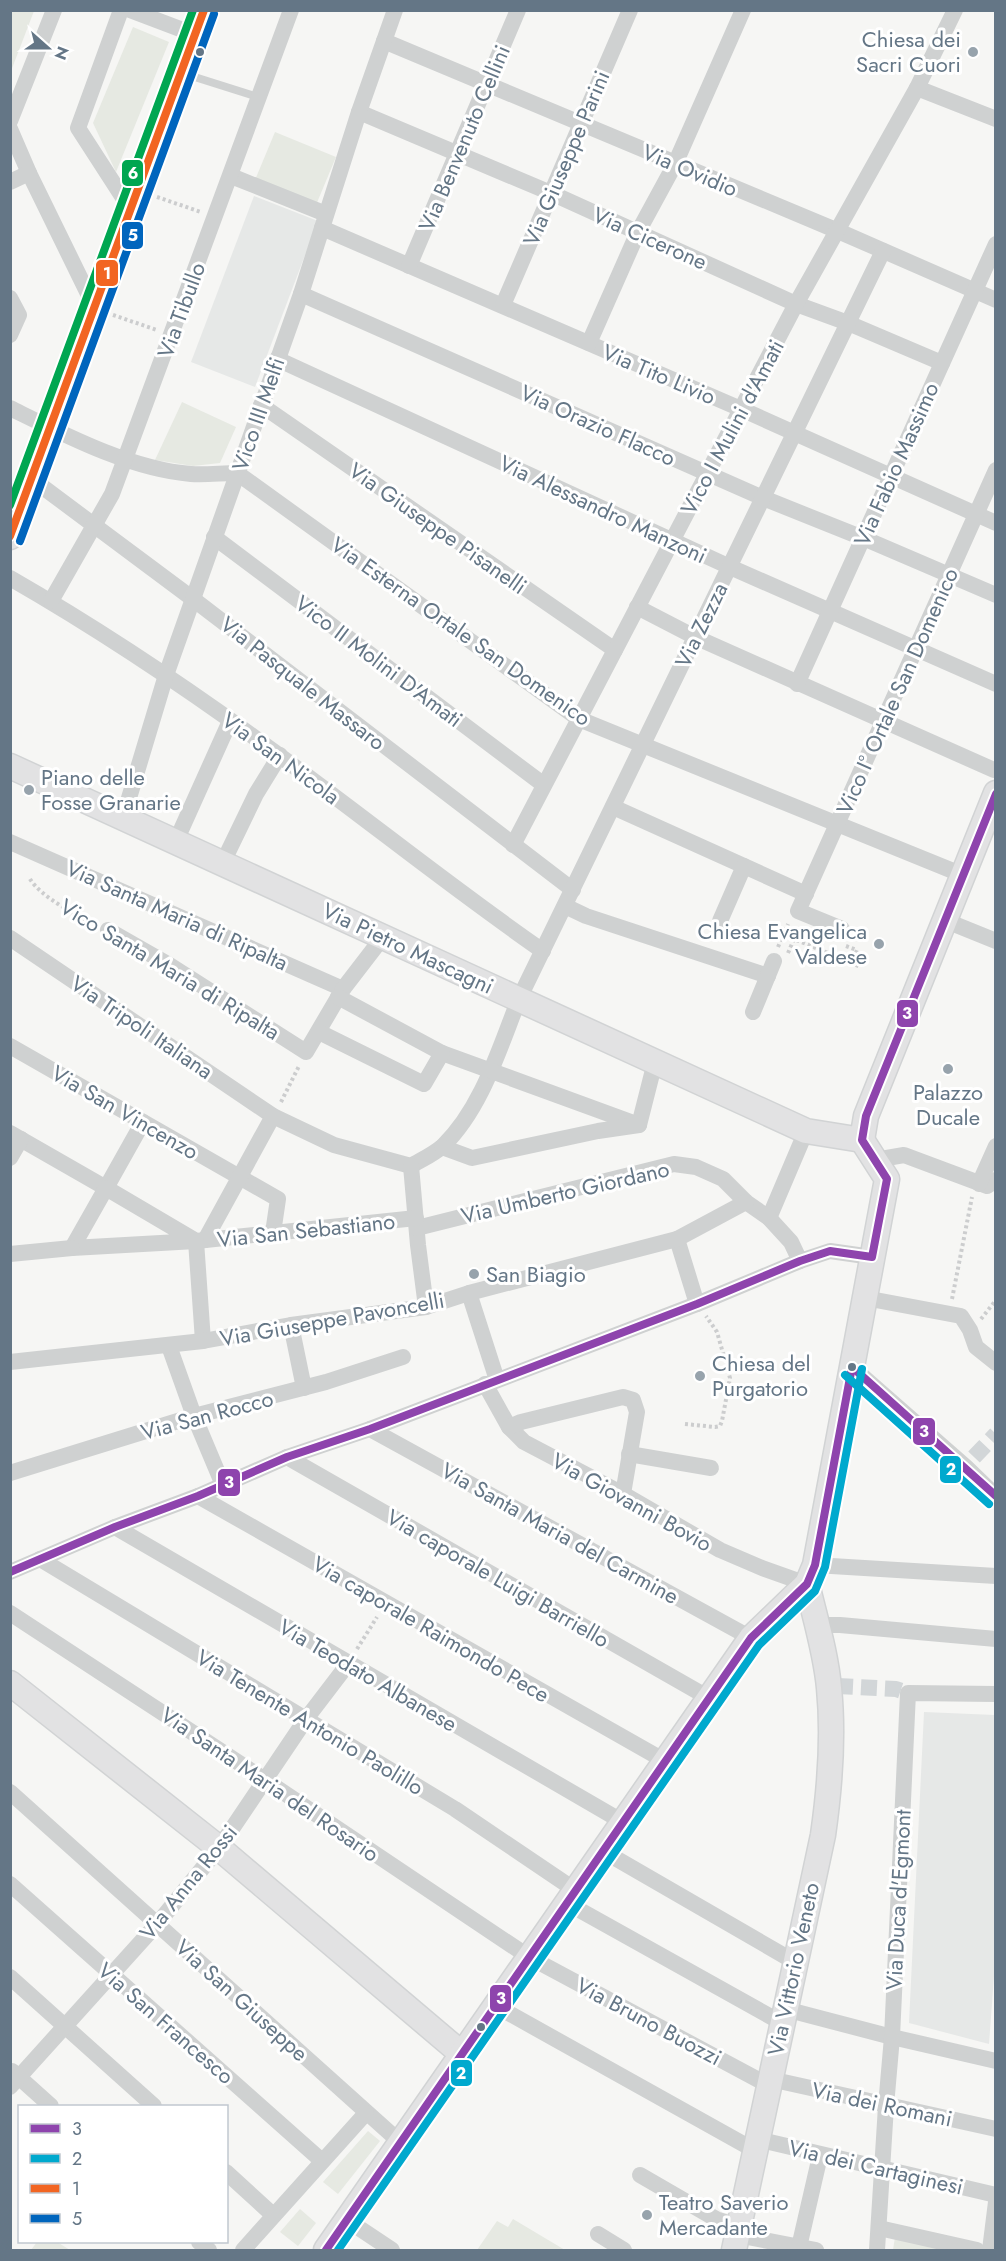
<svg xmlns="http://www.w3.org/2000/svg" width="1006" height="2261" viewBox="0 0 1006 2261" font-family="Jost,sans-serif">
<rect width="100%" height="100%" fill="#f6f6f4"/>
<g fill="#e6e8e7">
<path d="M254,196L318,221L255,387L191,362Z"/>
<path d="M924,1712L995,1715L996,1949L989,2044L909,2023Z"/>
</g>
<g fill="#e6e9e2">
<path d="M11,10L34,11L11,71L10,11Z"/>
<path d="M133,27L169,42L116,172L93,123Z"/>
<path d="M275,132L336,157L316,205L255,180Z"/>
<path d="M182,402L236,427L220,463L193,466L155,460Z"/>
<path d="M368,2131L380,2141L338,2194L323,2182Z"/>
<path d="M300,2209L316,2223L298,2246L280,2232Z"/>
<path d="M513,2219L565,2250H477L497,2221L508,2227Z"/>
<path d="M895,2237L952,2250H893Z"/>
<path d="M37,2242H57L70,2250H31Z"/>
</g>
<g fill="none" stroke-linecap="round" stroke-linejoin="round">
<g stroke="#d2d6d8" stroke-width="16" stroke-dasharray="16 8" stroke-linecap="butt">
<path d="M974,1457L996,1434"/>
<path d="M837,1686L896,1689L908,1693"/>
</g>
<g stroke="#d1d3d4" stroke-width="27">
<g id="secondary">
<path d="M10,537L204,10"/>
<path d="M10,766L806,1131L862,1140"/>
<path d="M862,1140L866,1116L996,793"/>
<path d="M10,1683L219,1848L462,2054"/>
<path d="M326,2250L751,1638L807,1584L815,1565L887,1179L862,1140"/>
<path d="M734,2250L823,1835C830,1786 834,1738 829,1688C826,1653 815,1618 807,1584"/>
</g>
</g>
<g stroke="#cccdce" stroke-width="4" stroke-dasharray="3 3" stroke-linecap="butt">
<path d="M157,197L201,212"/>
<path d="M113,315L157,330"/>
<path d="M30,879C41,897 76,915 95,924"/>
<path d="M846,946L857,950L852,963L860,967"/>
<path d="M778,947L788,924"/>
<path d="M788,953L794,939L852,963"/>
<path d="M281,1102L299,1066"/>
<path d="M952,1299L972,1197"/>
<path d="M981,1319L996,1300"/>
<path d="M685,1424L715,1427L720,1426L722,1421L730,1378L717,1332L706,1316"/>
<path d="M357,1649L377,1617"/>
</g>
<path stroke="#cfd1d1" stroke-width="8" d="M182,73L258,97"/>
<g stroke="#cfd1d1" stroke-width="16">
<path d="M121,10L78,128L131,210"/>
<path d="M130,10L196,35"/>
<path d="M384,41L838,231L996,300"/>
<path d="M917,88L996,119"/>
<path d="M359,112L551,193L796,304L848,323L942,363"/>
<path d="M10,121L54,10"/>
<path d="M10,129L29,173L95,308"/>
<path d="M231,176L326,214"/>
<path d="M10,182L29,173"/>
<path d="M322,228L741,409L996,523"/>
<path d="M409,266L518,10"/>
<path d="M301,294L763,498L863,538L996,595"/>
<path d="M10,298L19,315L10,335"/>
<path d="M503,305L630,10"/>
<path d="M589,343L638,232L675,164L743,10"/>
<path d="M277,359L730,567L996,684"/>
<path d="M261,405L615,650"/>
<path d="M10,408C65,435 130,469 191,474C206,475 222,473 237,473L579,719L963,875"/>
<path d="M32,479L193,599L573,890"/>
<path d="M214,537L544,785"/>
<path d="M10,578C104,632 193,692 280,756C368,820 453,889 543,951"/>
<path d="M51,601L112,494L291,10"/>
<path d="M637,607L695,637L994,770"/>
<path d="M797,684L996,244"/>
<path d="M613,807L806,894"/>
<path d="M123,818L166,675L301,294L359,112L395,10"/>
<path d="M181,830L230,721"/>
<path d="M10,842L343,989"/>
<path d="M513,845L796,304L917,88L955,10"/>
<path d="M228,852L256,794L280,755"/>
<path d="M565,906L586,916L768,976"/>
<path d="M944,920L996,941"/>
<path d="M720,921L744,866"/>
<path d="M842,929L798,911L996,470"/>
<path d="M108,930L171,966L306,1052L343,989L383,937"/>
<path d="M10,938L273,1116L334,1145L411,1166C421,1160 434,1154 443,1146C482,1108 499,1049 519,999L883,251"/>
<path d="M338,997L442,1053L639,1125"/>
<path d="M753,1012L774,961"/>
<path d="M319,1032L424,1084L442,1053"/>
<path d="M10,1046L278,1199L273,1233"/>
<path d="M10,1133L106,1188L143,1122"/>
<path d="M442,1147L472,1158L598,1131L639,1125L655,1062"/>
<path d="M10,1158L21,1139"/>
<path d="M875,1160L904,1155L987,1186L996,1180"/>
<path d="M411,1166L418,1245L426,1307"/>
<path d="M979,1184L996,1146"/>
<path d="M769,1218L806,1131"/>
<path d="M417,1228L674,1164L696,1167L723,1179L746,1202L769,1218L791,1242L800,1261"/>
<path d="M677,1239L697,1304"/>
<path d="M205,1240L273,1116"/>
<path d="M196,1241L106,1188L72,1248L196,1241L416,1218"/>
<path d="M196,1241L203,1341"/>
<path d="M10,1254L72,1248"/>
<path d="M469,1293L497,1380"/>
<path d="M865,1298L961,1316L970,1330L976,1347L996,1363"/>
<path d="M291,1325L304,1388"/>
<path d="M169,1346L194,1416L223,1485"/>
<path d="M10,1362L203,1341L291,1325L426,1307L469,1293L677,1239L746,1202"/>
<path d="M852,1367L966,1467L996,1496"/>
<path d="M485,1384L509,1427L524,1442L623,1494L720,1550L762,1568L807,1584"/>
<path d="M509,1427L521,1422L623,1397L633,1400L637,1412L623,1494"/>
<path d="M370,1429L751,1638"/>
<path d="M629,1454L711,1468"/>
<path d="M287,1457L709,1698"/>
<path d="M10,1473L194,1416L326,1382L403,1357"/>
<path d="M198,1496L665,1761"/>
<path d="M115,1527L623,1822"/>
<path d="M40,1559L455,1809L575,1890"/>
<path d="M815,1565L996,1576"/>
<path d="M10,1572L115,1527L198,1496L287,1457L370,1429L697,1304L800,1261L830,1251L872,1257"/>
<path d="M10,1613L265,1780L529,1957L768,2085"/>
<path d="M817,1625H840L996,1639"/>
<path d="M10,1792L401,2143"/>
<path d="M603,1851L795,1962"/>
<path d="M10,1884L322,2161"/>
<path d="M567,1903L782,2023"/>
<path d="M10,1977L154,2106"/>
<path d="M496,2006L754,2150"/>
<path d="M785,2009L892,2037L996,2061"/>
<path d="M12,2071L51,2106"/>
<path d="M770,2079L996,2129"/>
<path d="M10,2087L158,1923L219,1848L306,1719L348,1664"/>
<path d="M757,2139L996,2195"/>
<path d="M226,2172L273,2215"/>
<path d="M640,2175L716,2219L738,2226"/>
<path d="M347,2220L392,2250"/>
<path d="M879,2228L977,2250"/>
<path d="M598,2234L624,2250"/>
<path d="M737,2235L816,2250"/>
<path d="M199,2242L209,2250"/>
<path d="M799,2247L820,2156"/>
<path d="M243,2250L366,2113"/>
<path d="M877,2250L886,2106L892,2037L908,1693L996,1694"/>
<path d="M990,2250L996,2202"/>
</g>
<use href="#secondary" stroke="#e2e2e3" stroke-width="24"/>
<g stroke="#fff" stroke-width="12">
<g id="bus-1">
<path d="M852,1367L996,1496"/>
<path d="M10,1572L115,1527L198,1496L287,1457L370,1429L697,1304L800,1261L830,1251L872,1257L887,1179L862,1140L866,1116L996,794"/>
<path d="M326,2250L751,1638L807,1584L815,1565L852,1367"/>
</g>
</g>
<g stroke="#fff" stroke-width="12">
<g id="bus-2">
<path d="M845,1375L989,1504"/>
<path d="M338,2250L759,1645L815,1591L825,1567L862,1369"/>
</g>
</g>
<g stroke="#fff" stroke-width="12">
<path id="bus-3" d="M10,536L204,10"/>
</g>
<g stroke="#fff" stroke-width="12">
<path id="bus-4" d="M20,541L214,14"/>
</g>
<g stroke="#fff" stroke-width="12">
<path id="bus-5" d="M10,505L193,10"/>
</g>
<use href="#bus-1" stroke="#8e44ad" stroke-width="8"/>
<use href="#bus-2" stroke="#00a9ce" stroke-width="8"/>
<use href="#bus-3" stroke="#f26522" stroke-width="8"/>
<use href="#bus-4" stroke="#0065bd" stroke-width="8"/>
<use href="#bus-5" stroke="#00a651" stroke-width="8"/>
</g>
<g fill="#647686" stroke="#fff" stroke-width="2">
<circle cx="200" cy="52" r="5"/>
<circle cx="852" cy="1367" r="5"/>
<circle cx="481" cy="2027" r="5"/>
</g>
<g fill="#97a3ac" stroke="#fff" stroke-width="2">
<circle cx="973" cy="52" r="6"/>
<circle cx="29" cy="790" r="6"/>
<circle cx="879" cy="944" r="6"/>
<circle cx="948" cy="1069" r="6"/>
<circle cx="474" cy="1274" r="6"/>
<circle cx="700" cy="1376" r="6"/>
<circle cx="647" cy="2215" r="6"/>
</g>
<g text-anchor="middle" stroke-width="6" stroke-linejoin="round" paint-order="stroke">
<g font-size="22" fill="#647686" stroke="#fff" text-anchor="start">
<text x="961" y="47" text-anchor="end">Chiesa dei<tspan x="961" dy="25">Sacri Cuori</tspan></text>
<text x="41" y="785">Piano delle<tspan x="41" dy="25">Fosse Granarie</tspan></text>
<text x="867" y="939" text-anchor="end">Chiesa Evangelica<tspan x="867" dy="25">Valdese</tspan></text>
<text x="948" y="1100" text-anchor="middle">Palazzo<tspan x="948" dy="25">Ducale</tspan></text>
<text x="486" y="1282">San Biagio</text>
<text x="712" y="1371">Chiesa del<tspan x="712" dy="25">Purgatorio</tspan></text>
<text x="659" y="2210">Teatro Saverio<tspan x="659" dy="25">Mercadante</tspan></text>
</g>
<g font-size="22" fill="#647686" stroke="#fff">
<text transform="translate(464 138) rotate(-67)" y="8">Via Benvenuto Cellini</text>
<text transform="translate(566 158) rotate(-67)" y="8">Via Giuseppe Parini</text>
<text transform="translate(690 170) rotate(23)" y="8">Via Ovidio</text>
<text transform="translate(650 238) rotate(24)" y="8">Via Cicerone</text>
<text transform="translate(181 310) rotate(-70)" y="8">Via Tibullo</text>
<text transform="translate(659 374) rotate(23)" y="8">Via Tito Livio</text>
<text transform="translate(258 414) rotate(-71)" y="8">Vico III Melfi</text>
<text transform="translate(598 425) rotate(24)" y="8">Via Orazio Flacco</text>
<text transform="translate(732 427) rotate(-62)" y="8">Vico I Mulini d'Amati</text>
<text transform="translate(896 464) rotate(-66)" y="8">Via Fabio Massimo</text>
<text transform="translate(603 509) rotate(25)" y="8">Via Alessandro Manzoni</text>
<text transform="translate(438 528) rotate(35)" y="8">Via Giuseppe Pisanelli</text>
<text transform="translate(701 625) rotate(-64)" y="8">Via Zezza</text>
<text transform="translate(461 631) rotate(35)" y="8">Via Esterna Ortale San Domenico</text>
<text transform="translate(379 661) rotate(37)" y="8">Vico II Molini D'Amati</text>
<text transform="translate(303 683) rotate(38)" y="8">Via Pasquale Massaro</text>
<text transform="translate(897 691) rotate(-66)" y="8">Vico I° Ortale San Domenico</text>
<text transform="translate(281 758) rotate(36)" y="8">Via San Nicola</text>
<text transform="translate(177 915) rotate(24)" y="8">Via Santa Maria di Ripalta</text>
<text transform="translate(408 948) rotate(25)" y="8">Via Pietro Mascagni</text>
<text transform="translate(170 969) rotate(31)" y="8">Vico Santa Maria di Ripalta</text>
<text transform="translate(142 1027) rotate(34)" y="8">Via Tripoli Italiana</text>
<text transform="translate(125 1112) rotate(30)" y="8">Via San Vincenzo</text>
<text transform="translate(565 1192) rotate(-13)" y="8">Via Umberto Giordano</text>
<text transform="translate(306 1230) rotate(-6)" y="8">Via San Sebastiano</text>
<text transform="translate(332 1319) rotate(-10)" y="8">Via Giuseppe Pavoncelli</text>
<text transform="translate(207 1415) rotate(-15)" y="8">Via San Rocco</text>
<text transform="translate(632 1502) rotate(29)" y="8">Via Giovanni Bovio</text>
<text transform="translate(560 1533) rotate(29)" y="8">Via Santa Maria del Carmine</text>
<text transform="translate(498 1578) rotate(30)" y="8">Via caporale Luigi Barriello</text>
<text transform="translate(431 1629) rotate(30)" y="8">Via caporale Raimondo Pece</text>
<text transform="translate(368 1675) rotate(30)" y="8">Via Teodato Albanese</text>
<text transform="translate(310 1722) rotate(31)" y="8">Via Tenente Antonio Paolillo</text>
<text transform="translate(270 1784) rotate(34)" y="8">Via Santa Maria del Rosario</text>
<text transform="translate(188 1882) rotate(-51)" y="8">Via Anna Rossi</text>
<text transform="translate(898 1900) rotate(-87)" y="8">Via Duca d'Egmont</text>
<text transform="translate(793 1969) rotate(-78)" y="8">Via Vittorio Veneto</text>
<text transform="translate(242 2000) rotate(42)" y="8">Via San Giuseppe</text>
<text transform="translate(649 2021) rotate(28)" y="8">Via Bruno Buozzi</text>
<text transform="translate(166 2023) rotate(41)" y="8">Via San Francesco</text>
<text transform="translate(882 2104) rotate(12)" y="8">Via dei Romani</text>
<text transform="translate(876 2167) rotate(13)" y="8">Via dei Cartaginesi</text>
</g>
</g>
<g stroke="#fff" stroke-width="2">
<rect x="121" y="159" width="23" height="28" rx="6" fill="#00a651"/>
<rect x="121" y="221" width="23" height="29" rx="6" fill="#0065bd"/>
<rect x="95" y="259" width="24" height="28" rx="6" fill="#f26522"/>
<rect x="896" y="999" width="23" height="29" rx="6" fill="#8e44ad"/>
<rect x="912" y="1417" width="24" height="29" rx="6" fill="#8e44ad"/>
<rect x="939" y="1455" width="23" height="29" rx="6" fill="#00a9ce"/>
<rect x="217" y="1468" width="24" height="29" rx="6" fill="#8e44ad"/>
<rect x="489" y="1984" width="23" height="29" rx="6" fill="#8e44ad"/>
<rect x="450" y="2059" width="23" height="28" rx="6" fill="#00a9ce"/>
</g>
<g font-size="16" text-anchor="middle" font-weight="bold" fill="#fff">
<text x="133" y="179">6</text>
<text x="133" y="241">5</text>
<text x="107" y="279">1</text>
<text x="907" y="1019">3</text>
<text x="924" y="1437">3</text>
<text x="951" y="1475">2</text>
<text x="229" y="1488">3</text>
<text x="501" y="2004">3</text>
<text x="461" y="2079">2</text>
</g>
<rect width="1006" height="2261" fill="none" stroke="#647686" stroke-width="24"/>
<rect x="18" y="2105" width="210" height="138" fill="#ffffff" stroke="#c1c8cf" stroke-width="1.5"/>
<rect x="30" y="2124" width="30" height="9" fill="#8e44ad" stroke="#c1c8cf" stroke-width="1.5"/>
<text x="72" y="2135" font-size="18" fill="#647686">3</text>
<rect x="30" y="2154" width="30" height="9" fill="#00a9ce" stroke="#c1c8cf" stroke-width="1.5"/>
<text x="72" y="2165" font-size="18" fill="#647686">2</text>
<rect x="30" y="2184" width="30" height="9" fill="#f26522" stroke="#c1c8cf" stroke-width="1.5"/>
<text x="72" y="2195" font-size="18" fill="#647686">1</text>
<rect x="30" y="2214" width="30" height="9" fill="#0065bd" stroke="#c1c8cf" stroke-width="1.5"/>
<text x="72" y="2225" font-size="18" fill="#647686">5</text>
<g transform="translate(48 48) rotate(111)" stroke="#ffffff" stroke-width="4.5" paint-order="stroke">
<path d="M0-4.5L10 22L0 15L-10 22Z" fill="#647686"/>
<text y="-9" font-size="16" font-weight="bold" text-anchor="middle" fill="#647686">N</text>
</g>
</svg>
